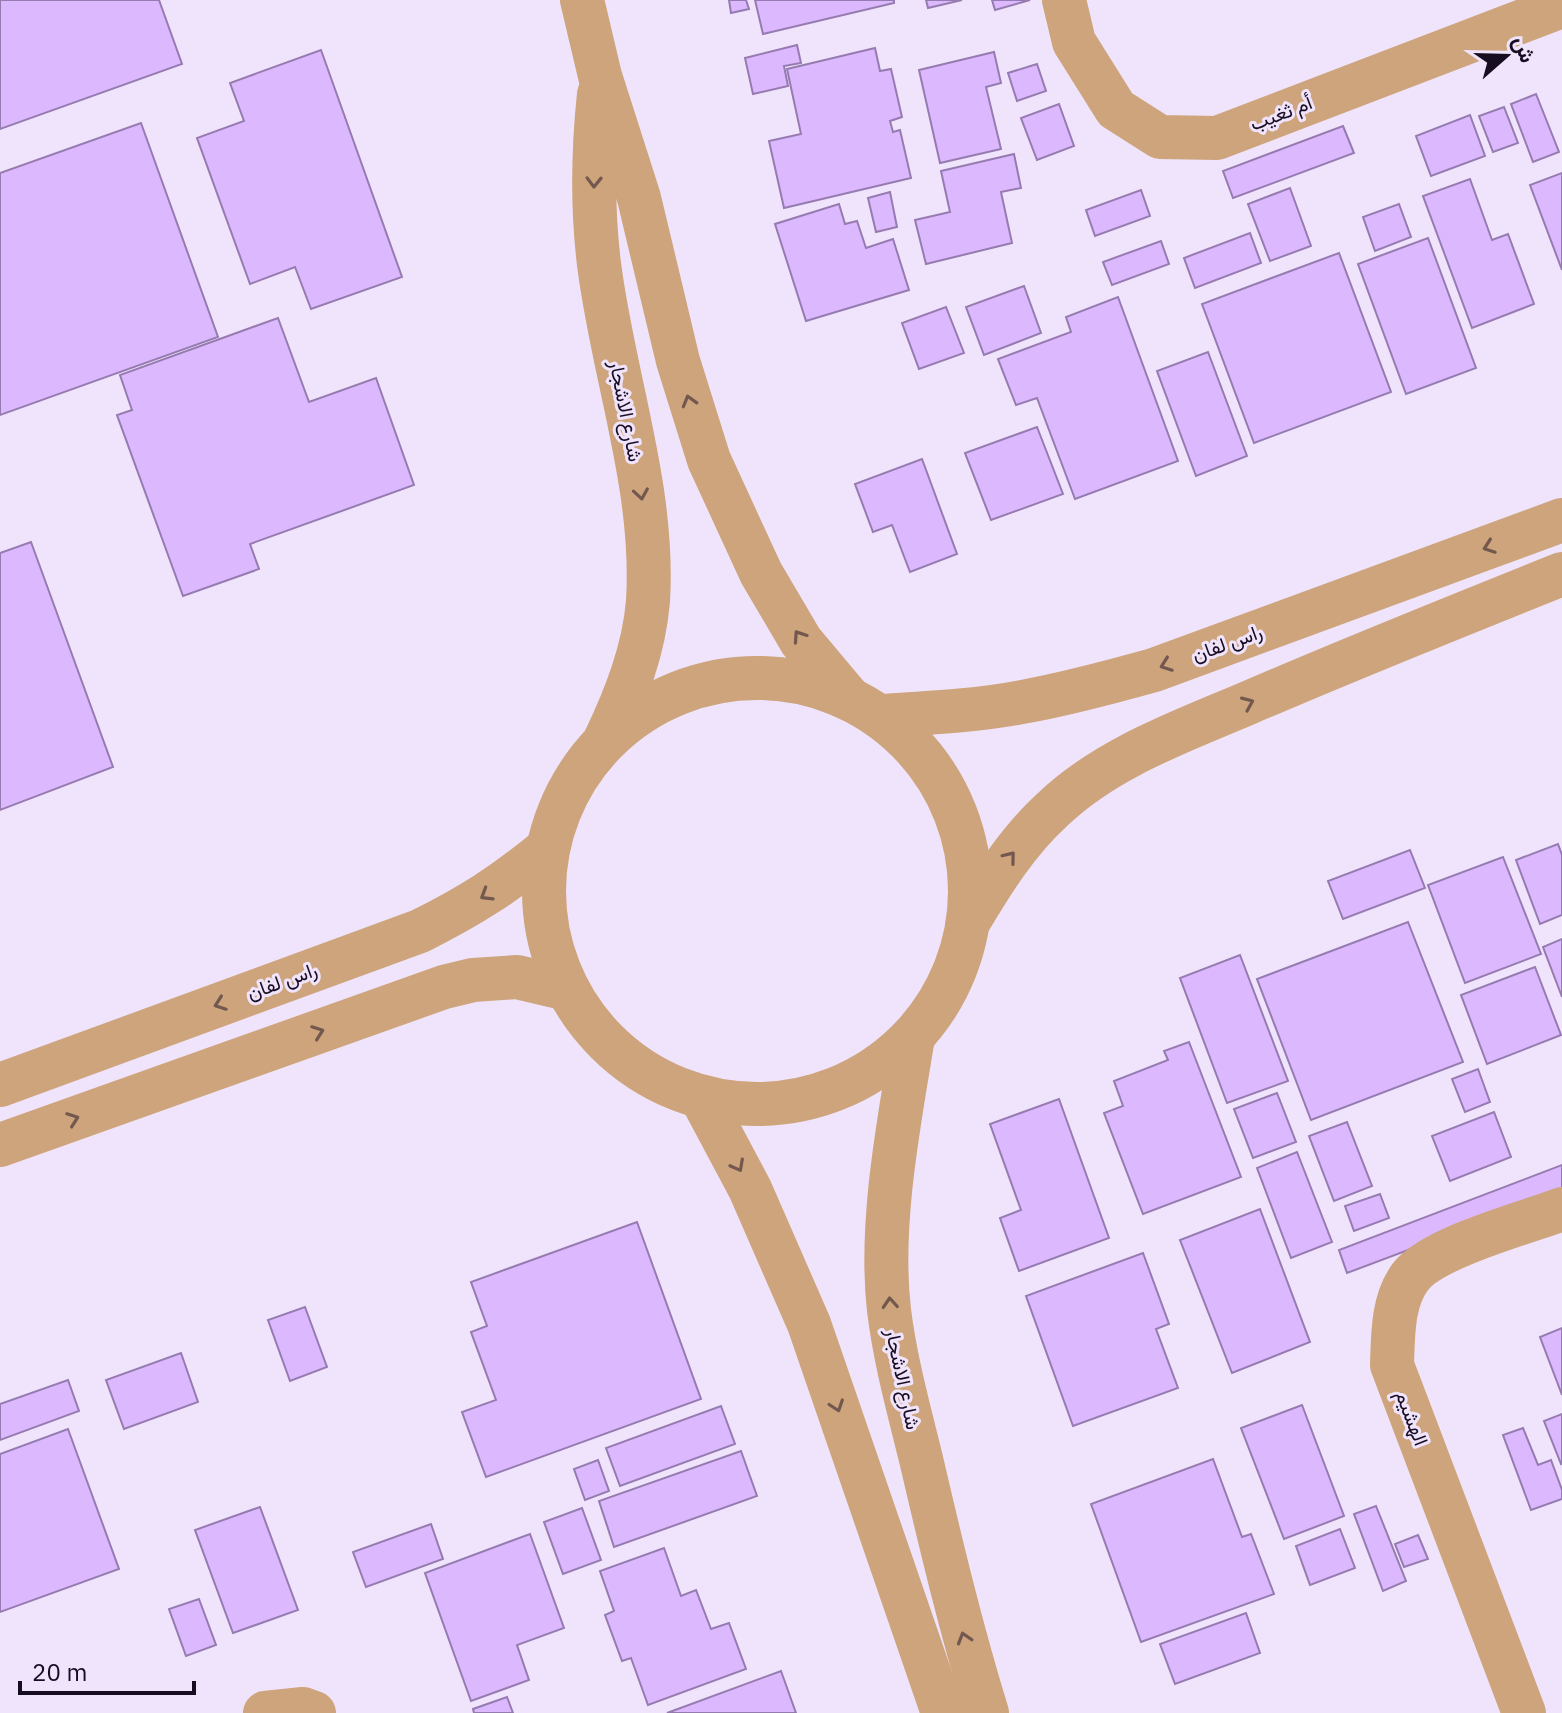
<svg xmlns="http://www.w3.org/2000/svg" width="1562" height="1713" viewBox="0 0 1562 1713" font-family="'IBM Plex Sans',Vazirmatn,sans-serif">
<rect width="100%" height="100%" fill="#f0e4fc"/>
<g fill="#dcb9ff" stroke="#967bb0" stroke-width="2">
<path d="M0,0H159L182,64L0,129Z"/>
<path d="M729,0H746L749,9L731,13Z"/>
<path d="M755,0H894V3L763,34Z"/>
<path d="M926,0H962L928,8Z"/>
<path d="M992,0H1030L995,10Z"/>
<path d="M797,45L801,63L784,66L788,86L753,94L745,58Z"/>
<path d="M875,48L880,71L891,69L902,117L890,121L893,132L900,130L911,178L784,208L769,141L801,134L787,69Z"/>
<path d="M321,50L402,277L311,309L295,267L250,284L197,138L244,121L230,83Z"/>
<path d="M994,52L1001,83L986,87L1001,149L940,163L919,70Z"/>
<path d="M1037,64L1046,91L1017,101L1008,73Z"/>
<path d="M1536,94L1559,152L1533,162L1511,104Z"/>
<path d="M1059,104L1074,146L1037,160L1021,118Z"/>
<path d="M1504,107L1518,143L1493,152L1479,116Z"/>
<path d="M1470,115L1485,156L1431,176L1416,136Z"/>
<path d="M141,123L218,337L0,415V173Z"/>
<path d="M1343,126L1354,153L1233,198L1223,171Z"/>
<path d="M1014,154L1021,188L1001,192L1012,243L926,264L915,220L950,212L941,171Z"/>
<path d="M1562,173V270L1530,185Z"/>
<path d="M1470,179L1492,240L1508,234L1534,304L1472,328L1423,196Z"/>
<path d="M1290,188L1311,246L1270,261L1248,204Z"/>
<path d="M1141,190L1150,216L1095,236L1086,210Z"/>
<path d="M890,192L897,227L876,232L868,198Z"/>
<path d="M839,204L845,224L857,221L866,248L893,239L909,290L806,321L775,224Z"/>
<path d="M1399,204L1411,237L1375,251L1363,217Z"/>
<path d="M1250,233L1261,263L1195,288L1184,258Z"/>
<path d="M1428,238L1476,368L1406,394L1358,264Z"/>
<path d="M1161,241L1169,264L1112,285L1103,262Z"/>
<path d="M1339,253L1391,392L1254,443L1202,304Z"/>
<path d="M1024,286L1041,333L984,355L966,307Z"/>
<path d="M1118,297L1178,461L1075,499L1037,398L1016,405L998,359L1071,332L1066,317Z"/>
<path d="M946,307L964,353L919,369L902,323Z"/>
<path d="M278,318L309,402L376,378L414,485L250,544L259,569L183,596L117,415L132,410L120,375Z"/>
<path d="M1208,352L1247,456L1196,476L1157,371Z"/>
<path d="M1037,427L1063,494L991,520L965,453Z"/>
<path d="M922,459L957,554L910,572L892,525L873,532L855,484Z"/>
<path d="M31,542L113,767L0,810V553Z"/>
<path d="M1558,844L1562,855V915L1540,924L1516,860Z"/>
<path d="M1410,850L1425,888L1343,919L1328,881Z"/>
<path d="M1503,857L1541,954L1465,983L1428,885Z"/>
<path d="M1408,922L1463,1062L1311,1120L1257,979Z"/>
<path d="M1562,939V997L1543,947Z"/>
<path d="M1240,955L1288,1081L1227,1103L1180,978Z"/>
<path d="M1535,967L1561,1035L1487,1064L1461,995Z"/>
<path d="M1189,1042L1241,1177L1143,1214L1104,1113L1123,1106L1114,1081L1168,1060L1164,1051Z"/>
<path d="M1478,1069L1490,1102L1465,1112L1452,1079Z"/>
<path d="M1277,1093L1296,1142L1253,1158L1234,1109Z"/>
<path d="M1059,1099L1109,1238L1019,1271L1000,1218L1021,1210L990,1124Z"/>
<path d="M1494,1112L1511,1157L1450,1181L1432,1136Z"/>
<path d="M1347,1122L1372,1186L1334,1201L1309,1136Z"/>
<path d="M1297,1152L1332,1242L1291,1258L1257,1168Z"/>
<path d="M1562,1165V1192L1347,1273L1339,1250Z"/>
<path d="M1380,1194L1389,1218L1354,1231L1345,1206Z"/>
<path d="M1260,1209L1310,1342L1232,1373L1180,1240Z"/>
<path d="M637,1222L701,1399L486,1477L462,1412L496,1400L471,1332L487,1326L471,1282Z"/>
<path d="M1143,1253L1169,1324L1156,1329L1178,1388L1073,1426L1026,1296Z"/>
<path d="M305,1307L327,1367L290,1381L268,1320Z"/>
<path d="M1562,1328V1395L1540,1337Z"/>
<path d="M181,1353L198,1402L124,1429L106,1380Z"/>
<path d="M68,1380L79,1411L0,1440V1404Z"/>
<path d="M1302,1405L1344,1516L1284,1539L1241,1428Z"/>
<path d="M721,1406L735,1444L620,1486L606,1448Z"/>
<path d="M1562,1414V1463L1561,1464L1544,1421Z"/>
<path d="M1523,1428L1538,1465L1551,1460L1562,1490V1499L1531,1510L1503,1435Z"/>
<path d="M68,1429L119,1569L0,1612V1454Z"/>
<path d="M741,1451L757,1496L614,1547L599,1501Z"/>
<path d="M1213,1459L1242,1537L1251,1534L1274,1594L1141,1642L1091,1504Z"/>
<path d="M598,1460L609,1491L585,1500L574,1469Z"/>
<path d="M1376,1506L1406,1581L1383,1591L1354,1514Z"/>
<path d="M260,1507L298,1610L233,1633L195,1530Z"/>
<path d="M582,1508L601,1560L563,1574L544,1522Z"/>
<path d="M431,1524L443,1559L366,1587L353,1552Z"/>
<path d="M1340,1529L1355,1568L1310,1585L1296,1546Z"/>
<path d="M530,1534L564,1628L517,1645L529,1680L471,1701L425,1573Z"/>
<path d="M1418,1535L1428,1559L1404,1567L1395,1544Z"/>
<path d="M664,1548L681,1596L696,1590L711,1629L729,1623L746,1669L648,1705L631,1658L622,1661L605,1615L614,1611L600,1571Z"/>
<path d="M199,1599L216,1645L186,1656L169,1609Z"/>
<path d="M1246,1613L1260,1653L1175,1684L1160,1644Z"/>
<path d="M781,1671L796,1713H667Z"/>
<path d="M507,1697L513,1713H474L473,1709Z"/>
</g>
<g fill="none" stroke-linecap="round" stroke-linejoin="round">
<g stroke="#cda47b" stroke-width="44">
<path d="M582,0L600,76L639,198L678,361L709,460L761,573L801,641L848,697"/>
<path d="M1064,0L1074,42L1116,109L1160,137L1217,138L1562,6"/>
<path d="M599,94C593,151 592,207 599,264C613,376 655,487 648,601C644,650 626,696 605,740"/>
<path d="M265,1713L303,1709L314,1713"/>
<path d="M1524,1713L1392,1365C1393,1337 1392,1300 1411,1276C1434,1247 1525,1223 1562,1209"/>
</g>
<g stroke="#cda47b" stroke-width="44">
<circle cx="757" cy="891" r="213"/>
<path d="M880,716C927,713 975,711 1022,702C1067,694 1111,682 1154,670L1562,520"/>
<path d="M969,921C993,881 1017,842 1052,810C1106,758 1180,732 1248,703C1352,658 1457,616 1562,574"/>
<path d="M913,1037C899,1122 879,1224 889,1310C895,1360 909,1410 921,1459C941,1545 961,1629 987,1713"/>
<path d="M0,1085L420,931C470,906 505,884 548,848"/>
<path d="M701,1097L750,1189L809,1324L943,1713"/>
<path d="M0,1145L444,987L473,980L517,977L568,989"/>
</g>
</g>
<defs><path id="oneway-chevron" d="M-2-3.5L2.5 0L-2 3.5" fill="none" stroke-width="1.6" stroke-linecap="round" stroke-linejoin="round" transform="scale(2)"/></defs>
<g stroke="#72584e">
<use href="#oneway-chevron" transform="translate(594 182) rotate(91)"/>
<use href="#oneway-chevron" transform="translate(689 401) rotate(-106)"/>
<use href="#oneway-chevron" transform="translate(641 494) rotate(81)"/>
<use href="#oneway-chevron" transform="translate(1489 547) rotate(160)"/>
<use href="#oneway-chevron" transform="translate(799 636) rotate(-124)"/>
<use href="#oneway-chevron" transform="translate(1166 665) rotate(160)"/>
<use href="#oneway-chevron" transform="translate(1248 703) rotate(-23)"/>
<use href="#oneway-chevron" transform="translate(1010 857) rotate(-51)"/>
<use href="#oneway-chevron" transform="translate(486 895) rotate(148)"/>
<use href="#oneway-chevron" transform="translate(220 1004) rotate(160)"/>
<use href="#oneway-chevron" transform="translate(318 1032) rotate(-20)"/>
<use href="#oneway-chevron" transform="translate(73 1119) rotate(-20)"/>
<use href="#oneway-chevron" transform="translate(738 1166) rotate(62)"/>
<use href="#oneway-chevron" transform="translate(890 1303) rotate(-94)"/>
<use href="#oneway-chevron" transform="translate(837 1406) rotate(71)"/>
<use href="#oneway-chevron" transform="translate(964 1638) rotate(-107)"/>
</g>
<g text-anchor="middle" stroke-width="6" stroke-linejoin="round" paint-order="stroke">
<g font-size="20" fill="#170d21" stroke="#f0e4fc">
<text transform="translate(1281 113) rotate(-21)" y="7">أم ثغيب</text>
<text transform="translate(626 411) rotate(79)" y="7">شارع الاشجار</text>
<text transform="translate(1227 643) rotate(-20)" y="7">راس لفان</text>
<text transform="translate(282 981) rotate(-20)" y="7">راس لفان</text>
<text transform="translate(903 1379) rotate(78)" y="7">شارع الاشجار</text>
<text transform="translate(1412 1418) rotate(69)" y="7">الهشيم</text>
</g>
</g>
<g transform="translate(1506 56) rotate(70)" stroke="#f0e4fc" stroke-width="6" paint-order="stroke">
<path d="M0-6L14 30L0 20L-14 30Z" fill="#170d21"/>
<text y="-12" font-size="22" font-weight="bold" text-anchor="middle" fill="#170d21">ش</text>
</g>
<path d="M20 1681v12h174v-12" fill="none" stroke="#170d21" stroke-width="4"/>
<text x="32" y="1681" font-size="24" fill="#170d21" stroke="#f0e4fc" stroke-width="6" paint-order="stroke">20 m</text>
</svg>
